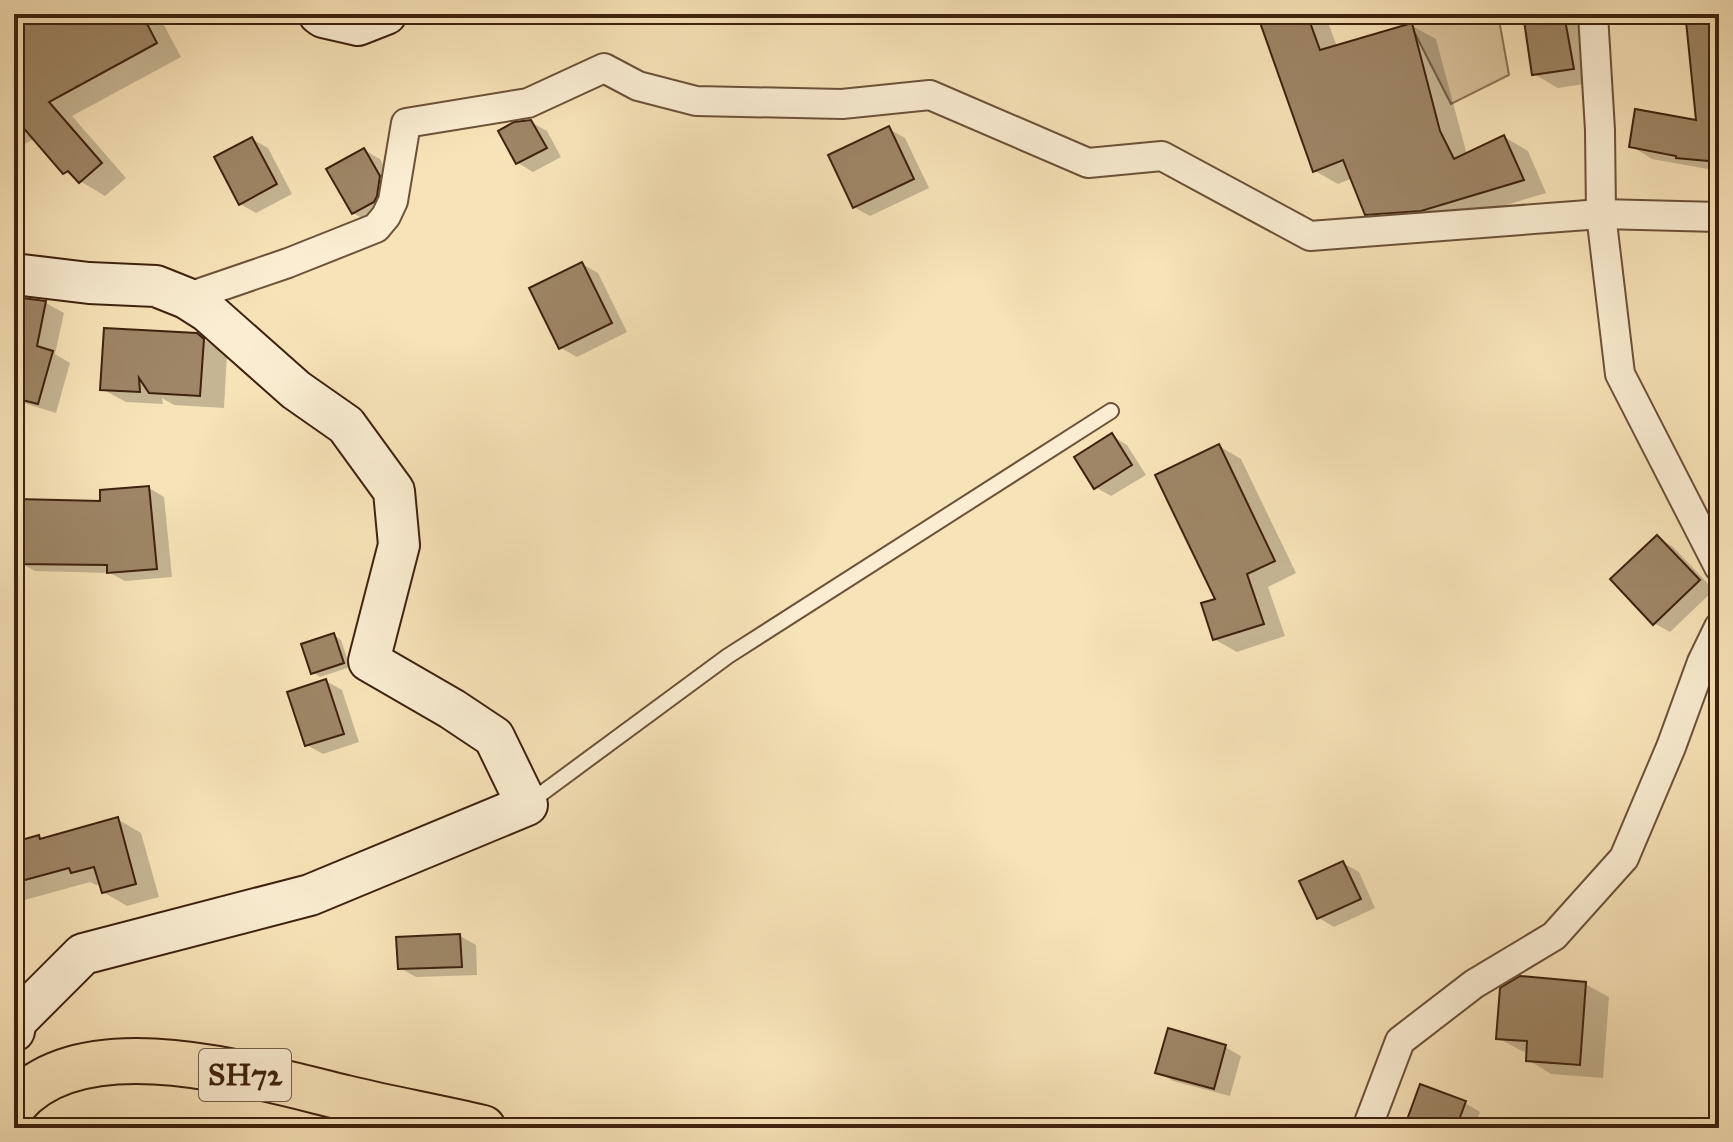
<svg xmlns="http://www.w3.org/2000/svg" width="1733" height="1142" viewBox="0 0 1733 1142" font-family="'IM FELL Great Primer',serif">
<rect width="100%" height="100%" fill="#f7e3b8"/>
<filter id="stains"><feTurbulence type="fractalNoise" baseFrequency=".0025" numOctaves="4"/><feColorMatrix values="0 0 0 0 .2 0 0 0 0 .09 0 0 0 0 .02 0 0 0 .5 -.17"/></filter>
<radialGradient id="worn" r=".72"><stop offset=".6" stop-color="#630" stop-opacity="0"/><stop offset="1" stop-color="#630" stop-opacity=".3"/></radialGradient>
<path fill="#d8c29b" stroke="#8b7254" stroke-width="2" d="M1405,14H1498L1509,75L1451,104Z"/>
<g fill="#0003">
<path d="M14,14H158L181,57L72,116L126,178L105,196L65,172L35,138L14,150Z"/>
<path d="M1259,14H1325L1337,47L1412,26L1436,39L1467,155L1504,137L1528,151L1546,193L1446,223L1390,227L1366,213L1353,178L1338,184L1315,171Z"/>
<path d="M1525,14H1585L1597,82L1558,88L1534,74Z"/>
<path d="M1687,14H1719V171L1652,159L1631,146L1698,122Z"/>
<path d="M531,122L547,131L561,157L533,172L518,163Z"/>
<path d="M889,129L905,138L929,188L870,216L854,207Z"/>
<path d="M252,139L268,148L292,194L256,213L240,204Z"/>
<path d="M364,150L380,159L395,187L369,222L353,213Z"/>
<path d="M582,264L598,273L627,332L577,357L561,348Z"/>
<path d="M14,299L46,303L64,313L55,354L70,363L56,413L14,400Z"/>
<path d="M197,335L227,354L224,408L174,405L162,398L163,404L126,402L102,389Z"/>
<path d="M1112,436L1127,445L1146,475L1111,496L1095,487Z"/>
<path d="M1219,446L1241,459L1296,573L1268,587L1285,636L1237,652L1214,639L1218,600Z"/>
<path d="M149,488L164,497L172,577L125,581L110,573L35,571L19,562L103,503Z"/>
<path d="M1658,538L1673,547L1714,590L1670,632L1654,623Z"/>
<path d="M334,635L341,640L350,667L320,677L313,672Z"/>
<path d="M326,681L342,690L359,742L323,754L307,745Z"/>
<path d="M117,819L141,833L159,897L127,906L103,892L101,884L96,885L90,882L21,901L14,897V844L39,837L44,840Z"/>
<path d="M1343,863L1359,872L1375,908L1334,927L1319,918Z"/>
<path d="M460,936L476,945L477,975L416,977L400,968Z"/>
<path d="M1585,984L1609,997L1603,1078L1551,1074L1528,1060V1052L1522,1051L1498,1038Z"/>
<path d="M1225,1047L1241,1056L1230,1096L1173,1081L1158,1072Z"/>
<path d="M1465,1103L1480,1112L1474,1128H1406Z"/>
</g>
<g fill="#9e8666" stroke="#3e220e" stroke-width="2">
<path d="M14,14H142L157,43L49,102L102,163L79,183L68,171L63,174L14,117Z"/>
<path d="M1257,14H1307L1320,50L1412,23L1440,131L1454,159L1504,135L1524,180L1421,211L1365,215L1343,160L1313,172Z"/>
<path d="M1523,14H1564L1574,69L1532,75Z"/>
<path d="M1719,18V162L1676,158V156L1629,147L1635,109L1696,120L1686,21Z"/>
<path d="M531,120L547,148L516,164L498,131L514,122Z"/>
<path d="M889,126L914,179L853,208L828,155Z"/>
<path d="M252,137L277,184L239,205L214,157Z"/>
<path d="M364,148L380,176L377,196L374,202L352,214L326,169Z"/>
<path d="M582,262L612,323L559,349L529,288Z"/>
<path d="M14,297L46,301L37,346L53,351L38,404L14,398Z"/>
<path d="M104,328L197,333L204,339L200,396L149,393L139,378L140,392L100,390Z"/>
<path d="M1112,433L1132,465L1094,489L1074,457Z"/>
<path d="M1219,444L1275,561L1247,574L1264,624L1213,640L1201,603L1215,599L1155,475Z"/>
<path d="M149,486L157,569L107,573V565L17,564V499L100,501V490Z"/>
<path d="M1657,535L1700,580L1653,625L1610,579Z"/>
<path d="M334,633L344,663L311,674L301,644Z"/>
<path d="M326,679L344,734L305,746L287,692Z"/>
<path d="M118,817L136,884L102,893L94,867L71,873L69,868L14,883V842L39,835L40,839Z"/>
<path d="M1343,861L1361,899L1317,919L1299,881Z"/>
<path d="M460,934L462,967L398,969L396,937Z"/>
<path d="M1520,976L1586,982L1580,1065L1526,1061L1527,1041L1496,1039L1500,988Z"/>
<path d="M1168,1028L1226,1045L1214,1089L1155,1073Z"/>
<path d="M1420,1084L1466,1101L1456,1128H1404Z"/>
</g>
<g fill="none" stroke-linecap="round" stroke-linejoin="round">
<g stroke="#6c5238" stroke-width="18">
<path id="lane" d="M530,802L728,656L1111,411"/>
</g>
<g stroke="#6c5238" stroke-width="32">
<g id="street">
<path d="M1593,14L1600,130L1601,214L1620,374L1719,567"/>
<path d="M186,298L288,263L376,228L386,216L393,201L406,123L528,103L604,68L638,86L696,101L842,104L930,95L1088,163L1162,156L1310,236L1601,214L1719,217"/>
<path d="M1367,1128L1400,1041L1474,984L1554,936L1624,858L1671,747L1702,662L1719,627"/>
</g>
</g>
<g stroke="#3e220e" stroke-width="44">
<g id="secondary">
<path d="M319,14L323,17L358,25L386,14"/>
<path d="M14,274L89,283L156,286L186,298L208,312L296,390L346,425L394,491L399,545L369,661L452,709L494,737L527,805L310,895L83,954L16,1021L14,1031"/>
</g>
</g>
<g stroke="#3e220e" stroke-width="48">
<path id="primary" d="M14,1105C83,1023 257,1077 346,1098C391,1109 437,1117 483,1128"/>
</g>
<use href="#lane" stroke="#faedd1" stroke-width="14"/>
<use href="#street" stroke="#faedd1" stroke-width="28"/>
<use href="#secondary" stroke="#faedd1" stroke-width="40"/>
<use href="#primary" stroke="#f7e3b8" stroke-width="44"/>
</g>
<g text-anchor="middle" stroke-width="7" stroke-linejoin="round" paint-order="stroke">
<rect fill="#faedd1" stroke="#765f48" stroke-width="2" x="199" y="1049" width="92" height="52" rx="6"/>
<g font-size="30" font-weight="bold" fill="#3e220e">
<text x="245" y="1085">SH72</text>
</g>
</g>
<rect width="1733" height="1142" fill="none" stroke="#f7e3b8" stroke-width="48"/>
<rect x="16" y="16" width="1701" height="1110" fill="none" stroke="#3e220e" stroke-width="4"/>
<rect x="24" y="24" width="1685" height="1094" fill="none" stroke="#3e220e" stroke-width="2"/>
<rect width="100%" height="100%" filter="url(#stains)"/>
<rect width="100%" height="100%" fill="url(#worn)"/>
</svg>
